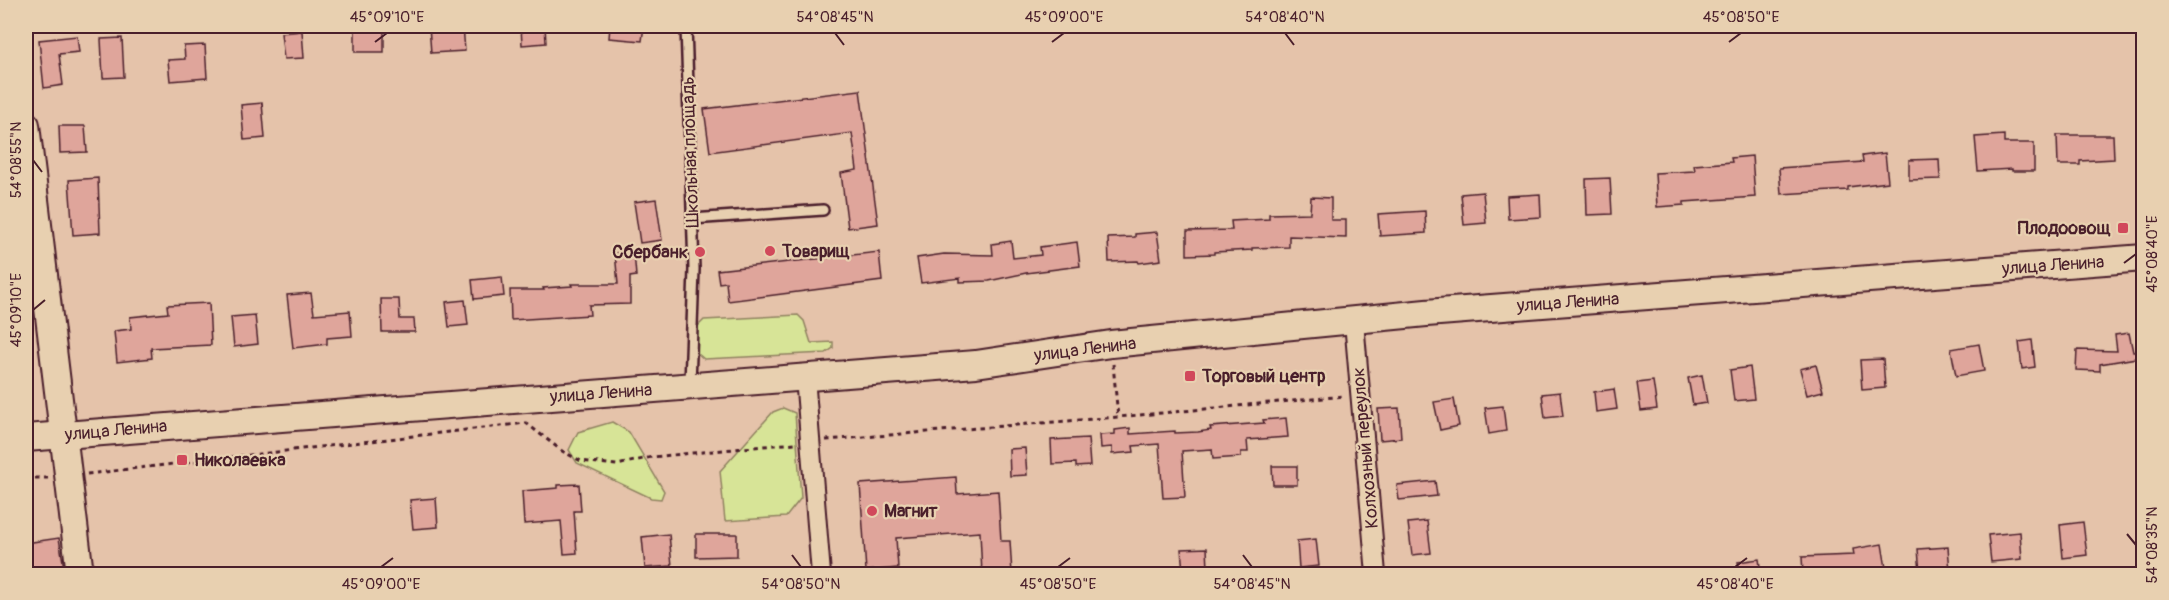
<svg xmlns="http://www.w3.org/2000/svg" width="2169" height="600" viewBox="0 0 2169 600" font-family="Pangolin,sans-serif">
<rect width="100%" height="100%" fill="#e5c3aa"/>
<filter id="ink" filterUnits="userSpaceOnUse"><feTurbulence type="fractalNoise" baseFrequency=".0167" numOctaves="2"/><feDisplacementMap in="SourceGraphic" scale="12" xChannelSelector="R" yChannelSelector="G"/><feConvolveMatrix kernelMatrix="1 2 1 2 8 2 1 2 1" color-interpolation-filters="sRGB"/></filter>
<g filter="url(#ink)">
<g fill="#d7e497" stroke="#908261" stroke-width="1.5">
<path d="M798,315L804,321L811,343L833,342V348L826,353L704,359L697,353V327L704,320Z"/>
<path d="M783,408L795,413L801,498L786,517L725,521L720,471L773,412Z"/>
<path d="M612,422L629,432L664,491L661,499L651,498L577,463L569,450L578,432Z"/>
</g>
<g fill="#dfa59b" stroke="#4a1f2b" stroke-width="1.5">
<rect x="355" y="26" width="29" height="26"/>
<path d="M429,26H463L465,51L431,53Z"/>
<path d="M521,26H545L546,43L522,45Z"/>
<path d="M610,26H644L642,41L609,38Z"/>
<path d="M302,31L304,58L284,59L281,33Z"/>
<path d="M77,36L79,52L59,54L63,85L44,88L39,40Z"/>
<path d="M122,38L124,77L103,78L101,39Z"/>
<path d="M205,45L207,78L170,81L168,60L185,59L184,46Z"/>
<path d="M860,90L878,224L848,228L841,173L857,170L852,133L710,152L704,109Z"/>
<path d="M262,103L265,138L244,140L241,105Z"/>
<path d="M59,126H85L87,152L60,153Z"/>
<path d="M2004,135V143H2034V171H2012V169L1978,171L1975,137Z"/>
<path d="M2057,135H2113L2114,159L2080,161V165H2058Z"/>
<path d="M1885,153L1888,182L1848,187V190L1781,194L1779,168L1863,162L1862,156Z"/>
<path d="M1752,156L1755,197L1684,202V205L1657,207L1655,173L1695,171L1694,165L1732,162L1731,158Z"/>
<path d="M1939,159L1940,179L1909,180V160Z"/>
<path d="M98,178L100,233L73,235L69,180Z"/>
<path d="M1610,178L1612,214L1587,215L1586,179Z"/>
<path d="M1483,192L1486,223L1464,225L1461,194Z"/>
<path d="M1540,194L1541,217L1508,219L1507,196Z"/>
<path d="M1311,197L1331,198V220H1346V238L1289,236V247L1252,248V250L1214,252V254L1187,255V231L1232,230L1231,221L1269,219V214L1310,213Z"/>
<path d="M656,199L662,240L640,243L634,202Z"/>
<path d="M1425,211L1426,233L1380,236L1378,214Z"/>
<path d="M1157,232L1161,260L1139,263L1138,261L1109,262L1108,238L1135,237V234Z"/>
<path d="M1011,241L1013,258L1041,255L1040,247L1077,242L1080,266L1026,273L989,281L960,282V278L921,283L917,258L944,254L993,255L992,244Z"/>
<path d="M634,252L636,276L630,277V304L589,305L590,315L511,320L510,290H544L543,288L572,286L571,284H618L615,253Z"/>
<path d="M879,252L882,281L728,301L726,282L719,283L717,270Z"/>
<path d="M502,277L504,296L474,299L472,280Z"/>
<path d="M311,293L314,314L350,311L352,336L327,338V344L293,348L287,295Z"/>
<path d="M381,299H399L400,319H414L415,332H382Z"/>
<path d="M465,300L468,325L449,327L446,302Z"/>
<path d="M209,303L211,345L151,348L152,358L117,362L114,331L131,329L130,317L168,313L167,305Z"/>
<path d="M255,315L258,344L234,347L231,317Z"/>
<path d="M2129,333L2133,352H2136V358L2100,364V371L2076,370L2077,350L2117,351L2115,335Z"/>
<path d="M2032,340L2035,367L2022,369L2019,342Z"/>
<path d="M1979,344L1984,371L1956,376L1951,349Z"/>
<path d="M1883,359L1885,388L1862,390L1860,360Z"/>
<path d="M1816,365L1823,391L1807,395L1800,369Z"/>
<path d="M1750,367L1754,399L1734,401L1730,370Z"/>
<path d="M1702,375L1707,403L1693,405L1688,378Z"/>
<path d="M1653,381L1657,409L1641,411L1637,383Z"/>
<path d="M1614,389L1617,409L1596,412L1594,392Z"/>
<path d="M1560,392L1563,416L1545,418L1542,394Z"/>
<path d="M1454,399L1459,426L1440,430L1434,402Z"/>
<path d="M1503,406L1506,431L1489,434L1485,408Z"/>
<path d="M1399,408L1401,438L1380,440L1378,409Z"/>
<path d="M1286,418L1288,437L1247,440L1248,452H1241V457L1213,459L1212,449L1182,451L1185,497L1163,498L1159,444L1133,446L1134,452L1112,454V447L1101,448L1100,435L1115,434V430L1130,428V434L1175,431V433L1198,432L1211,430L1210,427L1264,423L1263,420Z"/>
<path d="M1088,438L1090,466L1076,467V463L1052,464L1051,440Z"/>
<path d="M1025,448L1027,475L1010,476L1009,449Z"/>
<path d="M1272,466H1297V485H1273Z"/>
<path d="M956,477L957,494L998,491L1001,541H1010L1012,574H982L980,532L896,538L898,568L866,571L860,484Z"/>
<path d="M1435,481L1437,496L1399,500L1397,485Z"/>
<path d="M579,484L581,511H574L577,553L564,554L561,521L524,524L522,491L558,488V485Z"/>
<path d="M436,498L438,527L413,529L410,500Z"/>
<path d="M1427,521L1431,553L1412,555L1408,523Z"/>
<path d="M2083,522L2087,555L2063,558L2060,525Z"/>
<path d="M2020,532L2022,559L1991,562L1988,535Z"/>
<path d="M669,534L672,566L645,568L642,537Z"/>
<path d="M696,534H737V556L696,557Z"/>
<path d="M59,538L65,574H26V543Z"/>
<path d="M1316,539L1319,566L1299,568L1297,541Z"/>
<path d="M1882,544L1887,574H1803L1802,557L1854,555L1853,549Z"/>
<path d="M1948,547L1950,571L1920,573L1918,549Z"/>
<path d="M1207,548L1208,569L1183,571L1181,549Z"/>
<path d="M1759,559L1761,574H1740L1738,562Z"/>
</g>
<g fill="none" stroke-linecap="round" stroke-linejoin="round">
<g stroke="#4a1f2b" stroke-width="14">
<g id="lane">
<path d="M686,26L694,269L690,384"/>
<path d="M692,219L823,210"/>
</g>
</g>
<g stroke="#4a1f2b" stroke-width="22">
<g id="street">
<path d="M1354,322L1376,574"/>
<path d="M805,377L821,574"/>
</g>
</g>
<g stroke="#4a1f2b" stroke-width="30">
<g id="secondary">
<path d="M26,125L80,574"/>
<path d="M26,438L976,364L1111,344L1426,313L2144,258"/>
</g>
</g>
<g stroke="#4a1f2b" stroke-width="3" stroke-dasharray="4.5 4.5" stroke-linecap="butt">
<path d="M1113,364L1118,417"/>
<path d="M826,440L1118,417L1345,396"/>
<path d="M87,474L526,423L562,451L581,461L617,465L652,457L795,443"/>
<path d="M26,478H48"/>
</g>
<use href="#lane" stroke="#e8d0b0" stroke-width="9"/>
<use href="#street" stroke="#e8d0b0" stroke-width="18"/>
<use href="#secondary" stroke="#e8d0b0" stroke-width="26"/>
</g>
</g>
<path fill="none" stroke="#4a1f2b" stroke-width="2" d="M835,33L844,45M1285,33L1294,45M375,42L387,33M1052,42L1064,33M1729,42L1741,33M33,160L42,172M2124,263L2136,254M33,310L45,300M2127,534L2136,545M792,555L801,567M1243,555L1252,567M381,567L393,558M1058,567L1070,558M1735,567L1747,558"/>
<g fill="#d1495b" stroke="#e8d0b0" stroke-width="2">
<rect x="2117" y="222" width="12" height="12" rx="3"/>
<circle cx="770" cy="251" r="6"/>
<circle cx="700" cy="252" r="6"/>
<rect x="1184" y="370" width="12" height="12" rx="3"/>
<rect x="176" y="454" width="12" height="12" rx="3"/>
<circle cx="872" cy="511" r="6"/>
</g>
<g text-anchor="middle" stroke-width="4.5" stroke-linejoin="round" paint-order="stroke">
<g font-size="18" fill="#4a1f2b" stroke="#e8d0b0">
<text transform="translate(690 152) rotate(-92)" y="6">Школьная площадь</text>
<text transform="translate(2053 265) rotate(-4)" y="6">улица Ленина</text>
<text transform="translate(1568 302) rotate(-4)" y="6">улица Ленина</text>
<text transform="translate(1085 349) rotate(-7)" y="6">улица Ленина</text>
<text transform="translate(601 393) rotate(-4)" y="6">улица Ленина</text>
<text transform="translate(116 430) rotate(-5)" y="6">улица Ленина</text>
<text transform="translate(1365 448) rotate(-95)" y="6">Колхозный переулок</text>
</g>
<g font-size="18" font-weight="bold" fill="#4a1f2b" stroke="#e8d0b0" text-anchor="start">
<text x="2111" y="234" text-anchor="end">Плодоовощ</text>
<text x="782" y="257">Товарищ</text>
<text x="688" y="258" text-anchor="end">Сбербанк</text>
<text x="1202" y="382">Торговый центр</text>
<text x="194" y="466">Николаевка</text>
<text x="884" y="517">Магнит</text>
</g>
</g>
<rect width="2169" height="600" fill="none" stroke="#e8d0b0" stroke-width="66"/>
<rect x="33" y="33" width="2103" height="534" fill="none" stroke="#4a1f2b" stroke-width="2"/>
<g font-size="15" text-anchor="middle" fill="#4a1f2b">
<text x="387" y="22">45°09'10"E</text>
<text x="835" y="22">54°08'45"N</text>
<text x="1064" y="22">45°09'00"E</text>
<text x="1285" y="22">54°08'40"N</text>
<text x="1741" y="22">45°08'50"E</text>
<text transform="translate(16 160) rotate(-90)" y="5">54°08'55"N</text>
<text transform="translate(2152 254) rotate(-90)" y="5">45°08'40"E</text>
<text transform="translate(16 310) rotate(-90)" y="5">45°09'10"E</text>
<text transform="translate(2152 545) rotate(-90)" y="5">54°08'35"N</text>
<text x="381" y="589">45°09'00"E</text>
<text x="801" y="589">54°08'50"N</text>
<text x="1058" y="589">45°08'50"E</text>
<text x="1252" y="589">54°08'45"N</text>
<text x="1735" y="589">45°08'40"E</text>
</g>
</svg>
